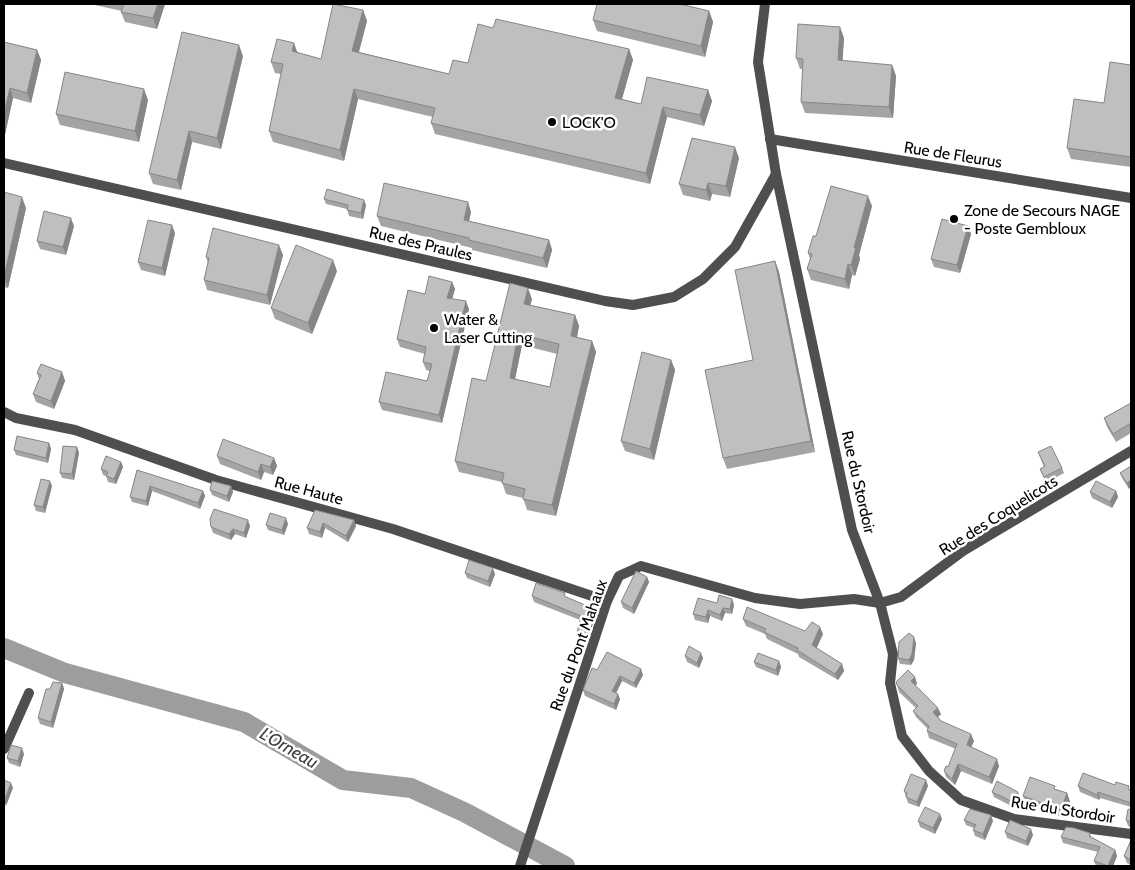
<svg xmlns="http://www.w3.org/2000/svg" width="1135" height="870" viewBox="0 0 1135 870" font-family="Cabin,sans-serif">
<rect width="100%" height="100%" fill="#fff"/>
<g fill="none" stroke-linecap="round" stroke-linejoin="round">
<path stroke="#9d9d9d" stroke-width="20" d="M4,648L65,673L244,722L343,780L411,788L464,812L565,866"/>
<g stroke="#4f4f4f" stroke-width="10">
<path d="M765,4L758,62L776,174L852,530L880,603L893,654L890,683L902,736L929,771L961,800L1014,819L1131,834"/>
<path d="M770,139L1131,198"/>
<path d="M4,163L605,301L633,305L674,297L703,279L735,247L776,174"/>
<path d="M4,412L16,418L75,430L216,480L393,529L607,601"/>
<path d="M4,749L29,693"/>
<path d="M520,866L607,601L619,576L641,566L755,598L800,604L854,599L880,603L901,597L963,551L1131,451"/>
</g>
</g>
<g fill="#a4a4a4" fill-rule="evenodd">
<path d="M90,4H165L157,29L125,22L121,12L122,11Z"/>
<path d="M363,10L367,21L359,52L449,74L468,63L493,28L629,49L633,60L622,99L641,104L708,90L712,101L704,126L667,117L650,184L435,134L431,123L433,117L358,99L344,161L273,142L269,131L281,74L275,73L271,62L297,53L321,59Z"/>
<path d="M709,11L713,22L705,57L597,31L593,20Z"/>
<path d="M844,38L842,61L892,65L896,76L893,118L805,113L801,102L803,69H800L796,58Z"/>
<path d="M4,42L37,50L41,60L31,103L13,98L4,139Z"/>
<path d="M243,56L221,149L192,142L181,190L153,184L149,173Z"/>
<path d="M1131,65V167L1071,159L1067,148L1104,103Z"/>
<path d="M148,100L139,142L60,125L56,114Z"/>
<path d="M739,158L730,197L712,194L710,201L683,195L679,184Z"/>
<path d="M4,192L26,208L8,288L4,287Z"/>
<path d="M324,199L366,205L363,219L349,216L347,209L326,204Z"/>
<path d="M872,206L859,255L860,259L855,276L852,275L849,289L811,280L807,269L810,259L808,253L816,236Z"/>
<path d="M471,212L469,221L549,240L552,250L547,268L472,250V248L381,226L377,216Z"/>
<path d="M74,226L66,255L40,249L37,241Z"/>
<path d="M968,226L971,234L960,273L934,267L931,259Z"/>
<path d="M175,233L165,276L141,270L138,262Z"/>
<path d="M283,255L270,305L207,290L204,280L208,263L206,257Z"/>
<path d="M775,261L779,272L815,452L727,469L723,458L753,360Z"/>
<path d="M337,271L312,334L275,319L271,308Z"/>
<path d="M452,282L455,289L452,299L469,309L442,423L382,410L379,402L427,381L430,371L426,370L423,362L425,354L400,347L397,339L425,294Z"/>
<path d="M532,299L530,305L575,315L579,326L577,337L592,341L596,352L556,516L527,510L523,498L506,494L502,482L459,472L455,461L486,381ZM522,345L557,354L550,387L515,379Z"/>
<path d="M671,360L675,370L654,460L625,451L621,441Z"/>
<path d="M62,372L65,381L54,409L36,402L33,394L39,379L37,373Z"/>
<path d="M1131,403V433L1116,442L1107,427L1104,418Z"/>
<path d="M49,443L51,449L48,463L16,455L14,450Z"/>
<path d="M77,447L79,453L74,480L62,478L60,473Z"/>
<path d="M1038,452L1062,468L1064,473L1046,483L1040,469L1044,467Z"/>
<path d="M217,456L274,458L277,466L273,475L264,472L261,480L220,464Z"/>
<path d="M121,462L123,467L116,484L108,482L106,476L103,475L101,469Z"/>
<path d="M1131,466L1129,489L1122,478L1120,473Z"/>
<path d="M137,470L203,491L205,496L200,509L152,491L148,506L132,502L130,497Z"/>
<path d="M52,486L45,513L36,511L34,505Z"/>
<path d="M231,486L233,492L229,502L212,495L210,490Z"/>
<path d="M1116,491L1118,497L1112,508L1092,498L1090,492Z"/>
<path d="M315,510L354,520L356,526L348,542L325,528L322,538L309,534L307,528Z"/>
<path d="M288,524L284,535L268,530L266,525Z"/>
<path d="M250,526L246,538L235,534L231,540L213,533L211,527Z"/>
<path d="M465,573L495,574L490,587L467,578Z"/>
<path d="M647,577L649,582L634,614L623,608L621,602Z"/>
<path d="M532,596L566,597L590,610L592,615L591,618L593,623L587,641L580,639L577,633L580,620L534,602Z"/>
<path d="M732,599L734,605L732,614L725,613L722,621L710,616L708,623L695,620L693,614L717,603Z"/>
<path d="M743,619L823,634L816,648L842,664L844,671L838,680L799,657L798,654L767,639L765,634L746,626Z"/>
<path d="M916,643L914,660L911,665L900,664L898,658Z"/>
<path d="M685,656L703,658L699,668L687,662Z"/>
<path d="M779,661L781,667L778,676L756,667L754,662Z"/>
<path d="M597,670L643,675L636,688L622,681L616,693L620,699L616,710L585,696L583,690Z"/>
<path d="M915,677L917,684L915,685L941,714L938,717L941,721L974,741L971,747L999,766L992,784L961,771L955,785L946,777L944,771L948,767L956,749L929,738L927,731L928,729L916,717L913,711L916,708L899,692L897,685Z"/>
<path d="M62,683L64,689L53,728L40,724L38,718L50,689Z"/>
<path d="M24,754L20,767L9,763L7,758Z"/>
<path d="M926,780L928,786L919,807L908,803L904,791Z"/>
<path d="M1115,785L1131,790V807L1100,798L1099,800L1080,792L1078,786Z"/>
<path d="M1056,790L1067,793L1070,802L1064,818L1026,804L1023,796Z"/>
<path d="M992,792L1020,798L1015,808L994,797Z"/>
<path d="M1131,810V827L1128,826L1126,820Z"/>
<path d="M942,819L935,834L920,827L918,821Z"/>
<path d="M964,820L993,821L985,840L975,836L973,830L974,828L966,825Z"/>
<path d="M1005,832L1033,835L1028,846L1007,838Z"/>
<path d="M1090,833L1091,837L1115,850L1117,856L1113,866H1096L1094,861L1098,852L1063,843L1061,837Z"/>
<path d="M1131,840V865L1127,863L1124,856Z"/>
</g>
<g fill="#868686">
<path d="M158,4H165L157,29L153,18Z"/>
<path d="M363,10L367,21L356,62L352,51Z"/>
<path d="M709,11L713,22L705,57L701,46Z"/>
<path d="M840,27L844,38L842,71L838,60Z"/>
<path d="M294,43L298,54L292,51Z"/>
<path d="M239,45L243,56L221,149L217,138Z"/>
<path d="M629,49L633,60L619,109L615,98Z"/>
<path d="M37,50L41,60L31,103L27,93Z"/>
<path d="M892,65L896,76L893,118L889,107Z"/>
<path d="M10,88L13,98L4,139V113Z"/>
<path d="M144,89L148,100L139,142L135,131Z"/>
<path d="M354,89L358,99L344,161L340,150Z"/>
<path d="M708,90L712,101L704,126L700,115Z"/>
<path d="M663,107L667,117L650,184L646,173Z"/>
<path d="M189,131L192,142L181,190L177,180Z"/>
<path d="M735,147L739,158L730,197L726,186Z"/>
<path d="M708,183L712,194L710,201L706,190Z"/>
<path d="M868,196L872,206L859,255L860,259L855,276L851,265L854,248Z"/>
<path d="M22,197L26,208L8,288L4,277Z"/>
<path d="M364,200L366,205L363,219L361,213Z"/>
<path d="M468,202L471,212L467,230L464,220Z"/>
<path d="M71,218L74,226L66,255L63,247Z"/>
<path d="M172,225L175,233L165,276L162,268Z"/>
<path d="M968,226L971,234L960,273L957,265Z"/>
<path d="M549,240L552,250L547,268L543,258Z"/>
<path d="M279,245L283,255L270,305L267,295Z"/>
<path d="M333,260L337,271L312,334L308,323Z"/>
<path d="M775,261L779,272L815,452L811,441Z"/>
<path d="M848,264L852,275L849,289L845,279Z"/>
<path d="M452,282L455,289L450,306L447,298Z"/>
<path d="M528,288L532,299L528,315L524,304Z"/>
<path d="M466,301L469,309L442,423L439,415Z"/>
<path d="M575,315L579,326L575,347L571,336Z"/>
<path d="M518,334L522,345L513,389L510,378Z"/>
<path d="M592,341L596,352L556,516L552,505Z"/>
<path d="M671,360L675,370L654,460L650,449Z"/>
<path d="M62,372L65,381L54,409L51,401Z"/>
<path d="M49,443L51,449L48,463L46,458Z"/>
<path d="M77,447L79,453L74,480L72,474Z"/>
<path d="M274,458L277,466L273,475L270,467Z"/>
<path d="M121,462L123,467L116,484L114,479Z"/>
<path d="M261,464L264,472L261,480L258,472Z"/>
<path d="M1131,480V487L1129,489L1127,483Z"/>
<path d="M50,481L52,486L45,513L43,507Z"/>
<path d="M150,486L152,491L148,506L146,501Z"/>
<path d="M231,486L233,492L229,502L227,496Z"/>
<path d="M203,491L205,496L200,509L198,503Z"/>
<path d="M1116,491L1118,497L1112,508L1110,502Z"/>
<path d="M286,518L288,524L284,535L282,530Z"/>
<path d="M248,520L250,526L246,538L244,533Z"/>
<path d="M354,520L356,526L348,542L346,536Z"/>
<path d="M323,523L325,528L322,538L320,532Z"/>
<path d="M233,529L235,534L231,540L229,534Z"/>
<path d="M493,568L495,574L490,587L488,581Z"/>
<path d="M647,577L649,582L634,614L632,608Z"/>
<path d="M732,599L734,605L732,614L730,609Z"/>
<path d="M723,608L725,613L722,621L720,615Z"/>
<path d="M590,610L592,615L591,618L593,623L587,641L585,635L587,616Z"/>
<path d="M708,610L710,616L708,623L706,617Z"/>
<path d="M820,627L823,634L815,652L812,645Z"/>
<path d="M914,637L916,643L914,660L911,665L909,660Z"/>
<path d="M701,653L703,658L699,668L697,663Z"/>
<path d="M779,661L781,667L778,676L776,670Z"/>
<path d="M842,664L844,671L838,680L835,674Z"/>
<path d="M641,669L643,675L636,688L634,683Z"/>
<path d="M620,676L622,681L614,697L612,691Z"/>
<path d="M915,677L917,684L913,687L911,681Z"/>
<path d="M62,683L64,689L53,728L51,722Z"/>
<path d="M618,694L620,699L616,710L614,704Z"/>
<path d="M938,708L941,714L936,719L933,712Z"/>
<path d="M971,734L974,741L969,752L967,745Z"/>
<path d="M22,748L24,754L20,767L18,761Z"/>
<path d="M997,759L999,766L992,784L989,777Z"/>
<path d="M958,764L961,771L955,785L952,779Z"/>
<path d="M926,780L928,786L919,807L917,802Z"/>
<path d="M11,783L13,788L6,806L4,801Z"/>
<path d="M1018,792L1020,798L1015,808L1013,802Z"/>
<path d="M1098,792L1100,798L1099,800L1097,795Z"/>
<path d="M1067,793L1070,802L1064,818L1061,810Z"/>
<path d="M940,814L942,819L935,834L933,828Z"/>
<path d="M991,815L993,821L985,840L983,834Z"/>
<path d="M1031,829L1033,835L1028,846L1026,841Z"/>
<path d="M1115,850L1117,856L1113,866H1108Z"/>
</g>
<g fill="#bfbfbf" stroke="#868686" fill-rule="evenodd">
<path d="M124,4H158L153,18L121,12Z"/>
<path d="M333,4L363,10L352,51L449,74L453,60L468,63L478,24L493,28L496,19L629,49L615,98L641,104L647,77L708,90L700,115L663,107L646,173L431,123L435,108L354,89L340,150L269,131L283,64L271,62L277,39L294,43L292,51L321,59Z"/>
<path d="M597,4H680L709,11L701,46L593,20Z"/>
<path d="M798,24L840,27L838,60L892,65L889,107L801,102L803,59L796,58Z"/>
<path d="M182,32L239,45L217,138L189,131L177,180L149,173Z"/>
<path d="M4,42L37,50L27,93L10,88L4,113Z"/>
<path d="M1110,62L1131,65V157L1067,148L1074,99L1104,103Z"/>
<path d="M65,72L144,89L135,131L56,114Z"/>
<path d="M692,138L735,147L726,186L708,183L706,190L679,184Z"/>
<path d="M384,183L468,202L464,220L549,240L543,258L469,240V238L377,216Z"/>
<path d="M831,186L868,196L854,248H856L851,265L848,264L845,279L807,269L812,254L808,253L813,236H816Z"/>
<path d="M327,189L364,200L361,213L347,210L348,205L324,199Z"/>
<path d="M4,192L22,197L4,277Z"/>
<path d="M44,211L71,218L63,247L37,241Z"/>
<path d="M942,219L968,226L957,265L931,259Z"/>
<path d="M148,220L172,225L162,268L138,262Z"/>
<path d="M213,228L279,245L267,295L204,280L209,258L206,257Z"/>
<path d="M296,245L333,260L308,323L271,308Z"/>
<path d="M775,261L811,441L723,458L705,370L753,360L735,270Z"/>
<path d="M429,276L452,282L447,298L466,301L439,415L379,402L386,372L427,381L432,364L423,362L426,347L397,339L408,290L425,294Z"/>
<path d="M510,283L528,288L524,304L575,315L571,336L592,341L552,505L523,499L525,489L502,483L504,473L455,461L472,378L486,381ZM518,334L559,344L550,387L510,378Z"/>
<path d="M642,352L671,360L650,449L621,441Z"/>
<path d="M41,364L62,372L51,401L33,394L41,375L37,373Z"/>
<path d="M1131,403V423L1113,434L1104,418Z"/>
<path d="M17,436L49,443L46,458L14,450Z"/>
<path d="M223,439L274,458L270,467L261,464L258,472L217,456Z"/>
<path d="M63,446L77,447L72,474L60,473Z"/>
<path d="M1051,446L1062,468L1044,477L1040,469L1045,466L1038,452Z"/>
<path d="M106,456L121,462L114,479L106,476L108,472L101,469Z"/>
<path d="M1131,466V480L1127,483L1120,473Z"/>
<path d="M137,470L203,491L198,503L150,486L146,501L130,497Z"/>
<path d="M41,479L50,481L43,507L34,505Z"/>
<path d="M212,481L231,486L227,496L210,490Z"/>
<path d="M1096,481L1116,491L1110,502L1090,492Z"/>
<path d="M214,509L248,520L244,533L233,529L229,534L211,527L210,519Z"/>
<path d="M315,510L354,520L346,536L323,523L320,532L307,528Z"/>
<path d="M270,513L286,518L282,530L266,525Z"/>
<path d="M469,560L493,568L488,581L465,573Z"/>
<path d="M636,571L647,577L632,608L621,602Z"/>
<path d="M536,583L565,593L564,596L585,605L584,608L590,610L587,616L591,617L585,635L577,633L581,616L532,596Z"/>
<path d="M719,595L732,599L730,609L723,608L720,615L708,610L706,617L693,614L698,598L717,603Z"/>
<path d="M747,607L805,631L812,622L820,627L812,645L842,664L835,674L797,650L798,648L764,632L766,629L743,619Z"/>
<path d="M909,633L914,637L912,654L909,660L898,658L899,642Z"/>
<path d="M689,646L701,653L697,663L685,656Z"/>
<path d="M607,652L641,669L634,683L620,676L612,691L618,694L614,704L583,690L592,668L597,670Z"/>
<path d="M758,653L779,661L776,670L754,662Z"/>
<path d="M908,670L915,677L911,681L938,708L933,712L941,721L971,734L967,745L997,759L989,777L958,764L952,779L944,771L946,766L948,767L957,744L927,731L929,726L913,711L918,706L897,685L896,682Z"/>
<path d="M53,682L62,683L51,722L38,718L46,689H50Z"/>
<path d="M11,745L22,748L18,761L7,758Z"/>
<path d="M1083,773L1115,785L1116,782L1129,786L1128,789L1131,790V803L1098,792L1097,795L1078,786Z"/>
<path d="M911,774L926,780L917,802L906,797L907,793L904,791Z"/>
<path d="M1030,777L1055,786L1054,789L1067,793L1061,810L1023,796Z"/>
<path d="M4,780L11,783L4,801Z"/>
<path d="M997,781L1018,792L1013,802L992,792Z"/>
<path d="M925,807L940,814L933,828L918,821Z"/>
<path d="M970,809L991,815L983,834L973,830L976,825L964,820Z"/>
<path d="M1128,809L1131,810V822L1126,820Z"/>
<path d="M1010,820L1031,829L1026,841L1005,832Z"/>
<path d="M1066,827L1074,828L1090,833L1089,836L1115,850L1108,866L1094,861L1100,847L1061,837Z"/>
<path d="M1131,840V860L1124,856Z"/>
</g>
<g fill="#000" stroke="#fff" stroke-width="2">
<circle cx="552" cy="122" r="5"/>
<circle cx="954" cy="219" r="5"/>
<circle cx="434" cy="328" r="5"/>
</g>
<g text-anchor="middle" stroke-width="5" stroke-linejoin="round" paint-order="stroke">
<g font-size="16" fill="#000" stroke="#fff" text-anchor="start">
<text x="562" y="128">LOCK'O</text>
<text x="964" y="216">Zone de Secours NAGE<tspan x="964" dy="18">- Poste Gembloux</tspan></text>
<text x="444" y="325">Water &amp;<tspan x="444" dy="18">Laser Cutting</tspan></text>
</g>
<g font-size="16" fill="#000" stroke="#fff">
<text transform="translate(953 154) rotate(9)" y="6">Rue de Fleurus</text>
<text transform="translate(421 243) rotate(13)" y="6">Rue des Praules</text>
<text transform="translate(859 482) rotate(77)" y="6">Rue du Stordoir</text>
<text transform="translate(309 490) rotate(15)" y="6">Rue Haute</text>
<text transform="translate(998 515) rotate(-32)" y="6">Rue des Coquelicots</text>
<text transform="translate(578 645) rotate(-70)" y="6">Rue du Pont Mahaux</text>
<text transform="translate(1063 809) rotate(9)" y="6">Rue du Stordoir</text>
</g>
<g font-size="18" font-style="italic" fill="#3e3e3e" stroke="#fff">
<text transform="translate(289 748) rotate(30)" y="6">L'Orneau</text>
</g>
</g>
<rect width="1135" height="870" fill="none" stroke="#000000" stroke-width="10"/>
</svg>
